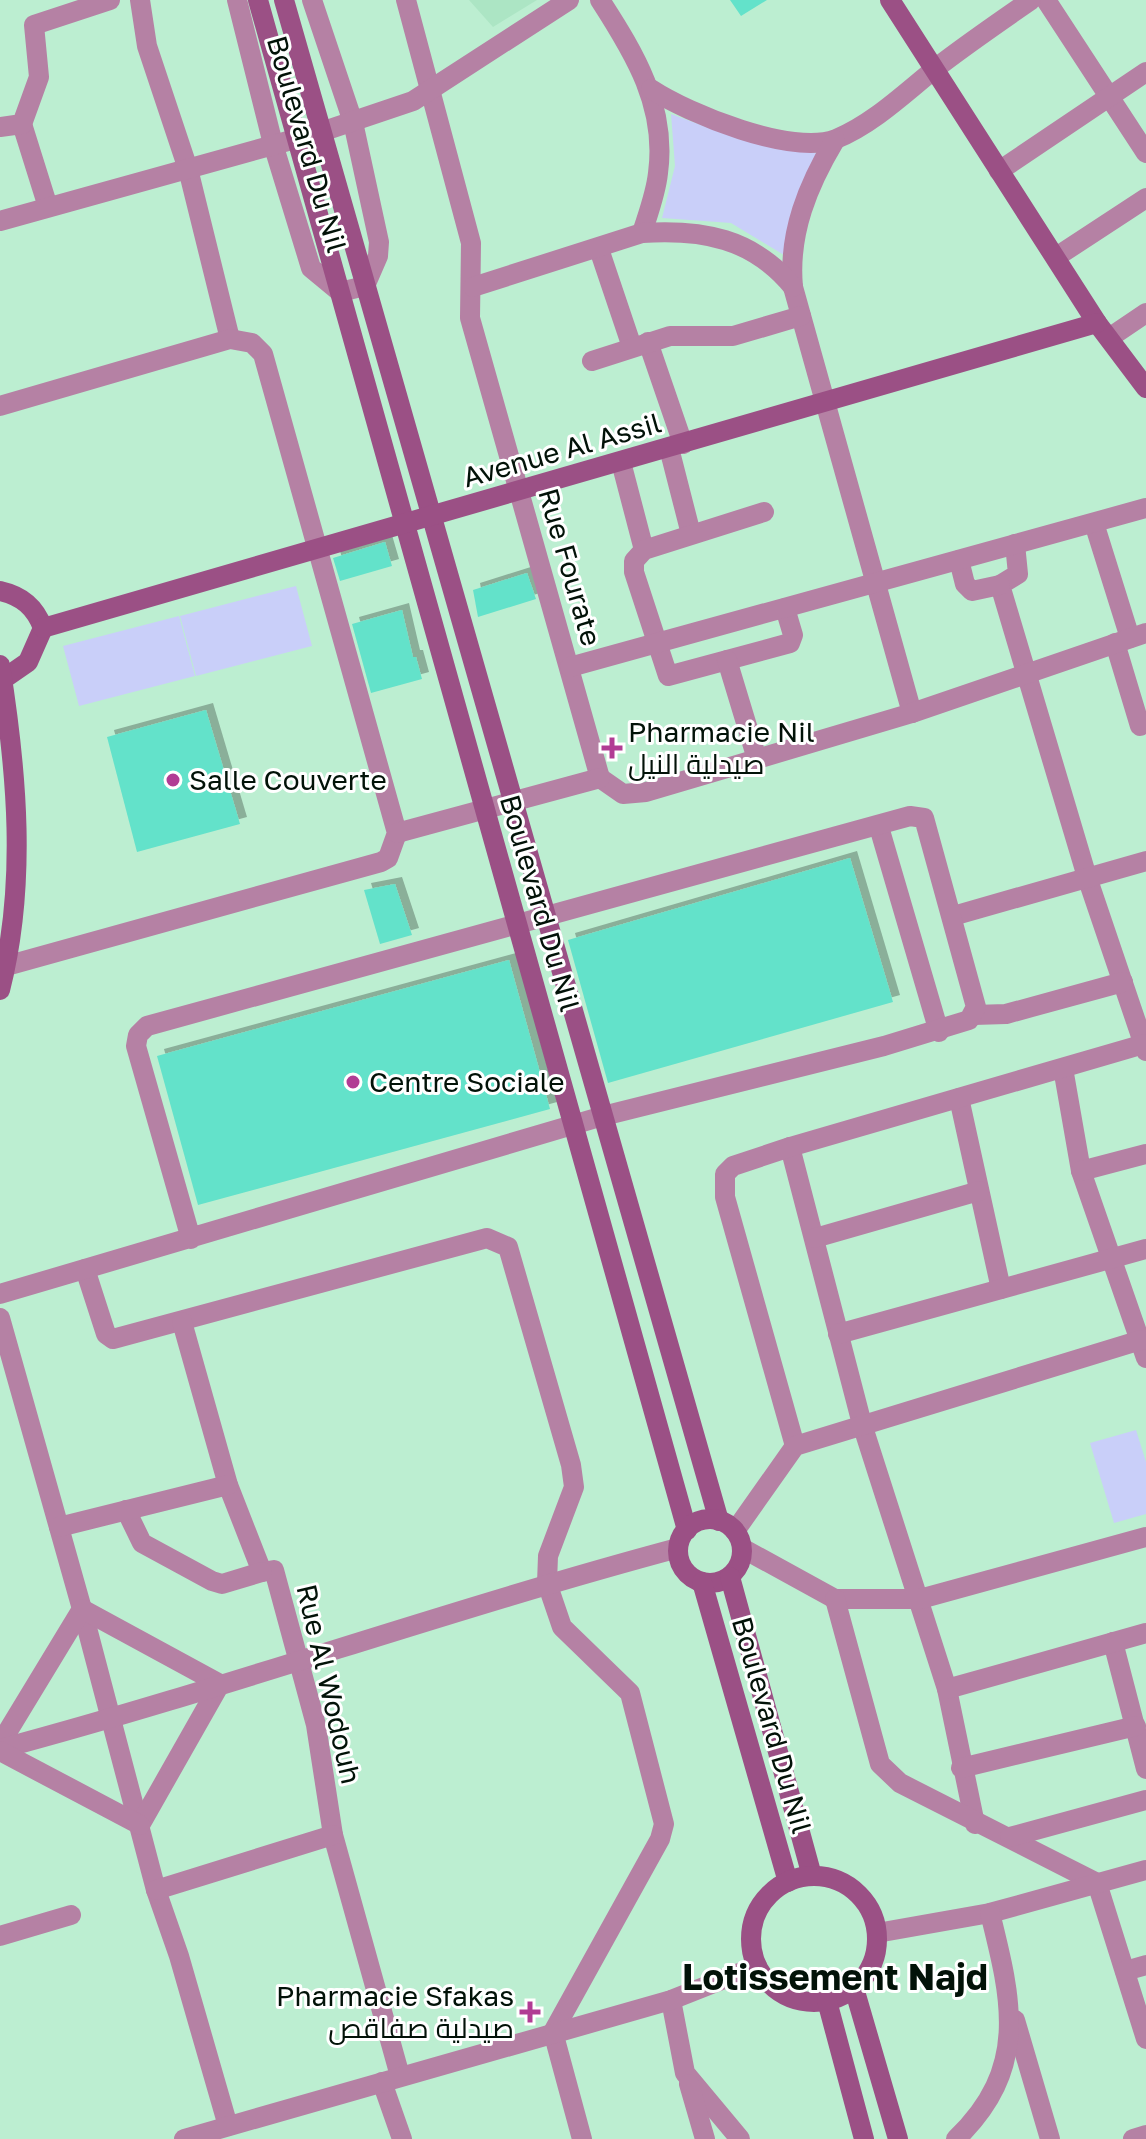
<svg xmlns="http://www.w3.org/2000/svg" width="1146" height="2139" viewBox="0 0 1146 2139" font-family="'Golos Text',Cairo,sans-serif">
<defs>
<filter id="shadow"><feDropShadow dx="7" dy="-7" stdDeviation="0" flood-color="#0004"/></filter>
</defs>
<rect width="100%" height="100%" fill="#bceed1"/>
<path fill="#ace5c4" d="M469,0H537L493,27Z"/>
<g fill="#c9cff9">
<path d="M671,114L742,140L820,154L784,255L731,223L662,218L675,166Z"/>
<path d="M296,586L312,646L196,676L180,616Z"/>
<path d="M179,616L195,676L79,706L63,646Z"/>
<path d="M1136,1430L1146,1462V1514L1114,1523L1090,1443Z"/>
</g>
<g fill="#64e2ca" filter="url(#shadow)">
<path d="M730,0H767L741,16Z"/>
<path d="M385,542L392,566L340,581L333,558Z"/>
<path d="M527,573L536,599L478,617L473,590Z"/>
<path d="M402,610L413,657H416L422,679L371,693L352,624Z"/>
<path d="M206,710L240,824L137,852L107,737Z"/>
<path d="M850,858L893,1002L608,1083L568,940Z"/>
<path d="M395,884L412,935L380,944L364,890Z"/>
<path d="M509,960L550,1109L198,1205L157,1056Z"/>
</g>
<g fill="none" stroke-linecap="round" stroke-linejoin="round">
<g stroke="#b581a4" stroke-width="20">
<path d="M140,0L147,46L188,169L230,339"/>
<path d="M237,0L273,144L311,268L340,292L365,286L378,256L379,242L353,122L312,0"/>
<path d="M406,0L471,243L470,318L600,778"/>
<path d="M600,0C635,54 667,107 658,173C656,193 648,214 642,233"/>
<path d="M1046,0L1146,153"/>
<path d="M651,89C689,114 792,156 836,139C873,124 906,92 936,68C967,44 999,22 1031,0"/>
<path d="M22,124L48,207"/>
<path d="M0,127L22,124L39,77L34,25L110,0"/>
<path d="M835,140C808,185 788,233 793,287L912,713"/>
<path d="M999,171L1146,72"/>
<path d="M0,221L324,131L413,101L569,0"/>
<path d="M599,249L632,347"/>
<path d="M1056,257L1146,198"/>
<path d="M473,287L642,233C702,229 753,238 793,287"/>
<path d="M1109,338L1146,313"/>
<path d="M648,342L683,444"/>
<path d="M592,361L670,336H733L801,316"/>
<path d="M0,406L230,339L252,343L263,354L397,833L388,858L381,862L6,966"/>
<path d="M669,448L691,534"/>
<path d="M621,462L644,550"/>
<path d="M764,512L644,550L634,561V572L668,676L790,643L793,635L785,608"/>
<path d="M1094,523L1130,638"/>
<path d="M1015,544L1018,574L1000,585L1087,877L1146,1051"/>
<path d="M959,560L965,584L972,591L1000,585"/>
<path d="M1115,643L1140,726"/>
<path d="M727,660L757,759"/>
<path d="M570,667L1146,508"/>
<path d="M600,778L623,794L646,792L912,713L1146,633"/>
<path d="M879,827L939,1032"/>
<path d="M397,833L600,778"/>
<path d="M953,916L1146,861"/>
<path d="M974,1015L1006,1014L1123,982"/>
<path d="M1063,1068L1081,1171L1146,1358"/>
<path d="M959,1098L1001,1289"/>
<path d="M790,1147L862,1424L947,1689L975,1824"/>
<path d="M1081,1171L1146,1154"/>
<path d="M815,1238L979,1191"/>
<path d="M85,1269L106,1334L113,1339L487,1238L508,1247L571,1465L574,1487L548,1556L547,1583L562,1627L630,1693L664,1824L660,1839L553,2032L582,2139"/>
<path d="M0,1294L603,1116L884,1046L969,1020L976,1007L924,818L910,816L147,1026L138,1035L136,1046L191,1239"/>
<path d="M0,1318L82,1609L156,1890L179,1956L228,2126"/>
<path d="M182,1322L228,1485L262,1572L274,1570L316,1725L333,1835L400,2076"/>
<path d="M838,1334L1146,1249"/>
<path d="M795,1446L725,1197V1174L733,1166L790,1147L1144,1044"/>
<path d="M126,1510L142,1543L212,1581L222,1584L262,1572"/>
<path d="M59,1527L228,1485"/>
<path d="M735,1531L795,1446L1141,1340"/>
<path d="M742,1548L835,1599H920L1146,1537"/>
<path d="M835,1599L880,1764L900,1783L1097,1883L1146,2039"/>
<path d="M1113,1642L1146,1769"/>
<path d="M947,1689L1146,1633"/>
<path d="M0,1744L82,1609L220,1684L140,1825"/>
<path d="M0,1749C228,1688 450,1609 678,1548"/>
<path d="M0,1751L140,1825"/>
<path d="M961,1768L1136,1726"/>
<path d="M1010,1837L1146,1800"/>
<path d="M156,1890L333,1835"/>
<path d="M877,1933L990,1913L1146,1870"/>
<path d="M0,1936L71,1915"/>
<path d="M1125,1971L1146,1965"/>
<path d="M671,2000L685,2073L740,2139"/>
<path d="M1015,2020L1050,2139"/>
<path d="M382,2082L402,2139"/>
<path d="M689,2084L705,2139"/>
<path d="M184,2139L671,2000L757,1966"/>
<path d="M956,2139C1029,2069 1012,2001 990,1913"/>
<path d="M1133,2139L1146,2135"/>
</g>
<g stroke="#9b5085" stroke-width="20">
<path d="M258,0L687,1530"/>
<path d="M284,0L719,1521"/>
<path d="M890,0L1097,323L1146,388"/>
<path d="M0,591C22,596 35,607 43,628L28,662L2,680"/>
<path d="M43,628L1097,323"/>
<path d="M0,665C17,772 27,884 0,990"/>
<circle cx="710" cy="1551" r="32"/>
<path d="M730,1577L812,1876"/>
<path d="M702,1582L788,1882"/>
<circle cx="814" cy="1939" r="63"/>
<path d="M854,1988L898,2139"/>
<path d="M827,2001L864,2139"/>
</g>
</g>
<g fill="#b13c94" stroke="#fff" stroke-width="3">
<path d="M608 736h8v8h8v8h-8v8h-8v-8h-8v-8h8z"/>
<circle cx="173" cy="780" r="8"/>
<circle cx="353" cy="1082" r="8"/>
<path d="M526 2000h8v8h8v8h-8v8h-8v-8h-8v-8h8z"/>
</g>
<g text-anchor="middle" stroke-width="6" stroke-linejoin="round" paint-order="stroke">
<g font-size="28" fill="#021208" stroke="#fff">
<text transform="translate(307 144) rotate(74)" y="10">Boulevard Du Nil</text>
<text transform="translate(562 450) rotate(-16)" y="10">Avenue Al Assil</text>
<text transform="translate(570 567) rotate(74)" y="10">Rue Fourate</text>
<text transform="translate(540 903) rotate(74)" y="10">Boulevard Du Nil</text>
<text transform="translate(329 1684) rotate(77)" y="10">Rue Al Wodouh</text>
<text transform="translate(772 1725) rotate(74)" y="10">Boulevard Du Nil</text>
</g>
<g font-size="28" fill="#021208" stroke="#fff" text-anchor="start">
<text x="628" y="742">Pharmacie Nil<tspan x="628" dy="32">صيدلية النيل</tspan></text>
<text x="189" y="790">Salle Couverte</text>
<text x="369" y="1092">Centre Sociale</text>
<text x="514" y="2006" text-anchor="end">Pharmacie Sfakas<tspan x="514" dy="32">صيدلية صفاقص</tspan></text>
</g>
<g font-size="36" font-weight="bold" fill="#021208" stroke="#fff">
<text x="835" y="1990">Lotissement Najd</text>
</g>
</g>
</svg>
